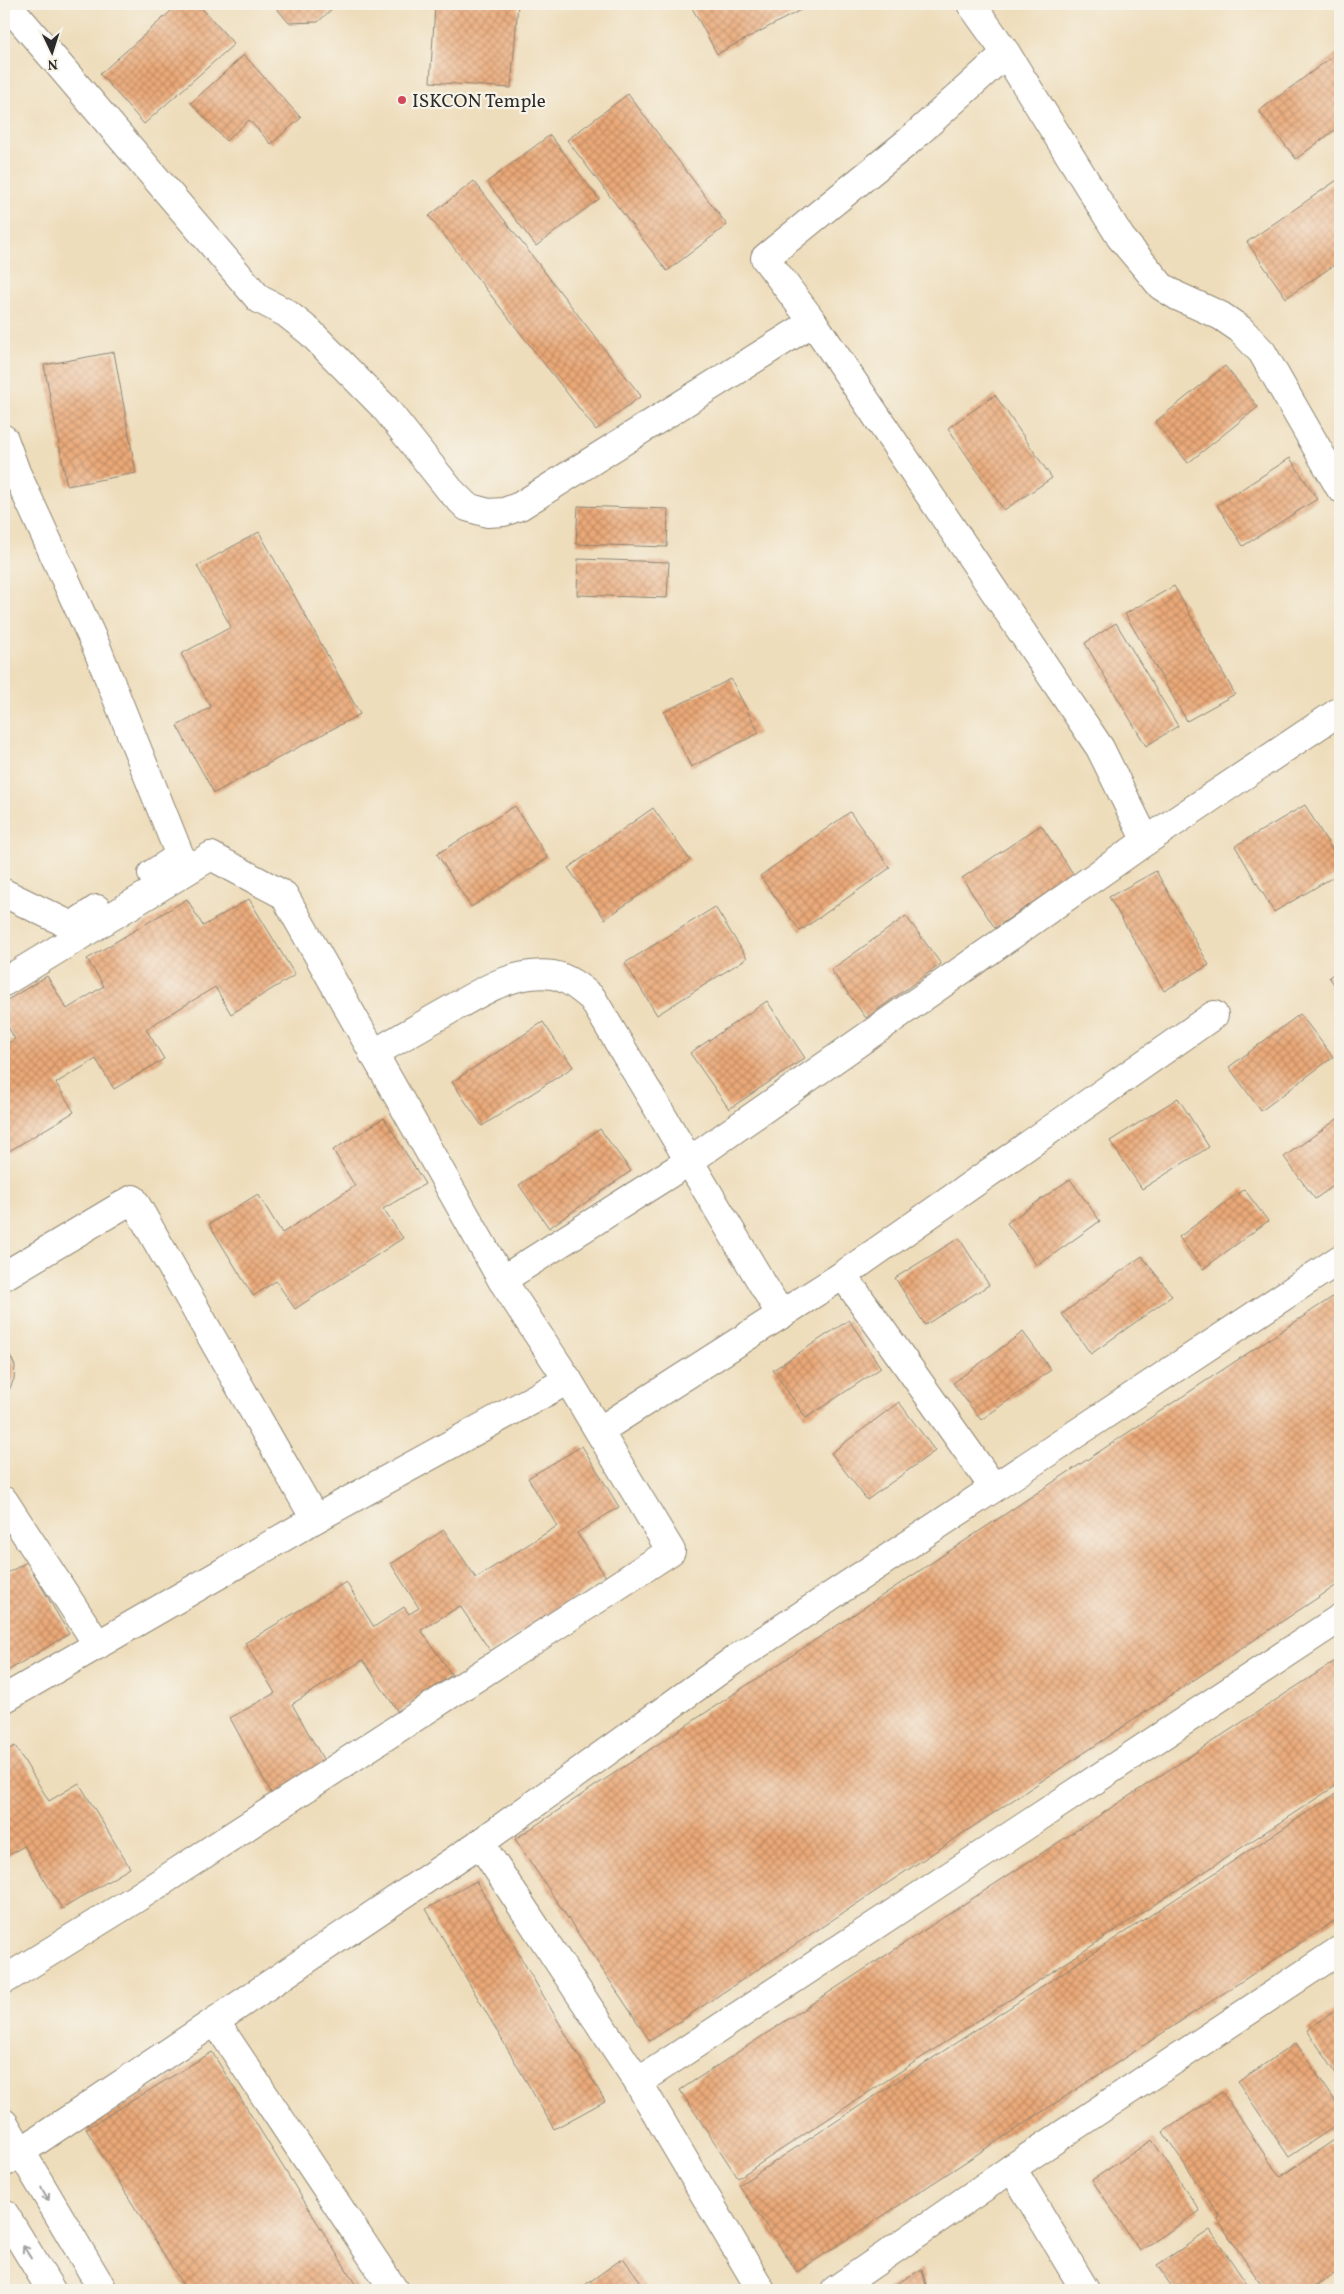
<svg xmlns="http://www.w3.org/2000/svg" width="1344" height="2294" viewBox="0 0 1344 2294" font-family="Vollkorn,serif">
<defs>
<pattern id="building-cross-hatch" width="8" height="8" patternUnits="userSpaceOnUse" patternTransform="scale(1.25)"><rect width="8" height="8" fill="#eba978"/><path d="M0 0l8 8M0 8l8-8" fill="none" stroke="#bf8a63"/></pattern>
</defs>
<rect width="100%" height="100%" fill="#f7f3e8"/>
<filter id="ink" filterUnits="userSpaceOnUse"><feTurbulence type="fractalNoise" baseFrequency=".02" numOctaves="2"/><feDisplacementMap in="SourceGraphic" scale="10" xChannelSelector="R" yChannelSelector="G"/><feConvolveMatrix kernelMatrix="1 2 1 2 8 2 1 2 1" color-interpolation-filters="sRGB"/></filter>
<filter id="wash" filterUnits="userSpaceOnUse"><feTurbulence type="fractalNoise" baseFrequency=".0096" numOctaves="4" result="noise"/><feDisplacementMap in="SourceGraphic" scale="20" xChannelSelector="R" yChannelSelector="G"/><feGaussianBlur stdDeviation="1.12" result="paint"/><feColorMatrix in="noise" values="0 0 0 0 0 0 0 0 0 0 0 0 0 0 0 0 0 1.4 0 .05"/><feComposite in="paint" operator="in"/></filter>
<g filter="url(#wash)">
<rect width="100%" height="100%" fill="#edb"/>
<g id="blocks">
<g fill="url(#building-cross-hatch)">
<path d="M179,4H198L234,44L144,124L100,74Z"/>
<path d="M273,4H337L318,22L289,23Z"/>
<path d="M415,4H518L511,88L430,82L435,7Z"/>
<path d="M690,4H812L717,54Z"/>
<path d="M1340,51V126L1296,159L1259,111Z"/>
<path d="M244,55L301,118L271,144L249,120L226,141L191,103Z"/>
<path d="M628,94L727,225L667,271L567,140Z"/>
<path d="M550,135L599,199L536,246L487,182Z"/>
<path d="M1340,178V261L1286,298L1247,242Z"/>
<path d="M474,181L641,396L596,430L429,216Z"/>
<path d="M114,352L136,473L67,486L44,365Z"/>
<path d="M1225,366L1258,407L1188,463L1155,422Z"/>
<path d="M995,395L1052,478L1004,510L948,428Z"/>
<path d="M1290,458L1317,499L1243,546L1217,505Z"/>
<path d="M578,506L668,509L667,547L576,544Z"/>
<path d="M259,532L360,714L214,793L177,726L211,707L181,654L231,627L197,566Z"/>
<path d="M578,559L669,562L667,598L577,595Z"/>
<path d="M1174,586L1235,694L1187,721L1125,614Z"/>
<path d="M1116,623L1178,726L1146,746L1085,643Z"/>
<path d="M731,679L759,733L691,767L664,712Z"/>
<path d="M1305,805L1340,863V873L1274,912L1235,846Z"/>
<path d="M515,806L548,858L471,907L437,854Z"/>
<path d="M653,808L690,860L605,919L568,868Z"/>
<path d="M850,812L890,868L800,931L760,876Z"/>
<path d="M1041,825L1074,875L995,928L962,878Z"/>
<path d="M1156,871L1209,965L1164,991L1109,897Z"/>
<path d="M187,899L203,926L249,899L295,975L231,1014L215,987L146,1029L164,1059L114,1089L96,1059L56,1083L74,1112L4,1154V1046L15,1039L4,1020V1002L47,976L67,1009L104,986L87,959Z"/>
<path d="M715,907L747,958L657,1015L625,963Z"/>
<path d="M906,916L941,964L866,1018L831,970Z"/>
<path d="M1340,969V993L1329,977Z"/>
<path d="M767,1001L805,1058L729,1109L690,1053Z"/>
<path d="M1300,1014L1333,1057L1261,1111L1229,1067Z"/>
<path d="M543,1022L573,1067L482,1126L452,1082Z"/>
<path d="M1178,1098L1209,1147L1142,1189L1110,1141Z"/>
<path d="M1340,1117V1181L1315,1199L1284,1157Z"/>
<path d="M384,1118L425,1184L383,1209L403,1238L295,1309L276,1281L253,1296L209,1224L258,1194L282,1233L355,1186L333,1150Z"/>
<path d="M600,1129L631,1171L549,1228L519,1185Z"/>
<path d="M1070,1179L1100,1221L1037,1266L1007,1223Z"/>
<path d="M1244,1189L1268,1221L1203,1269L1179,1237Z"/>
<path d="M959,1238L989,1285L925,1325L895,1278Z"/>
<path d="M1142,1256L1172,1296L1091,1354L1062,1314Z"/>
<path d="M1340,1292V1583L650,2041L515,1839Z"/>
<path d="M849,1320L881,1368L806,1418L773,1370Z"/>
<path d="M1023,1332L1051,1370L981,1420L953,1383Z"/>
<path d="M4,1348L9,1353L15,1366L14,1379L9,1390L4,1394Z"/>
<path d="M899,1402L935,1451L867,1500L831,1453Z"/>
<path d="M582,1446L619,1507L577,1533L606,1577L491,1652L460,1606L421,1630L452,1675L398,1712L363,1660L292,1704L327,1766L273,1796L230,1718L275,1693L245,1643L346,1582L374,1627L404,1607L409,1614L419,1608L391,1564L444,1530L476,1578L557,1526L528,1478Z"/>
<path d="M27,1562L69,1634L4,1673V1575Z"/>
<path d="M1340,1658V1783L738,2178L680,2090Z"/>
<path d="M15,1746L49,1801L79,1783L130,1868L62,1909L24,1846L4,1858V1752Z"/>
<path d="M1340,1791V1917L797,2272L739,2185Z"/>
<path d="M476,1881L605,2101L554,2129L426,1909Z"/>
<path d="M1340,2007V2079L1307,2030Z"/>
<path d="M1296,2043L1340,2108V2123L1289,2157L1238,2082Z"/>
<path d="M212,2052L359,2290H186L86,2129Z"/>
<path d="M1222,2092L1280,2177L1340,2136V2262L1338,2264L1340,2270L1310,2290H1265L1217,2219L1220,2217L1163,2132Z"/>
<path d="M1152,2140L1200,2211L1140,2251L1092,2180Z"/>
<path d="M1210,2230L1251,2290H1174L1157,2265Z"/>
<path d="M623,2258L647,2290H578Z"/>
<path d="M922,2269L927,2290H886Z"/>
</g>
</g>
</g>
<g filter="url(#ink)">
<use href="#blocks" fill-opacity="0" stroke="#8c8473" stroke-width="1"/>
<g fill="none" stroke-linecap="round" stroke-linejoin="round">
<g stroke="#8c8473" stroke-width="30">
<g id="minor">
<path d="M7,4L259,299L286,313L310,332L385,408L450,490L467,507L488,513L504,512L520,506L813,322L765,258L909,141L1006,53L971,4"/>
<path d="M1006,53L1121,238L1148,270L1161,286L1177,296L1221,316L1240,329L1262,352L1340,488"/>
<path d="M813,322L1100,748L1146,841L1340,711"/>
<path d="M4,439L16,472L96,646L180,856L152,874"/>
<path d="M4,893L72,926L97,909"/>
<path d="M4,982L211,856L284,895L502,1280L688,1162L1146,841"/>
<path d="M373,1054C397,1040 421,1026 446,1012C479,993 513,970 553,975C568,978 580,988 592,998L781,1315"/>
<path d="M843,1275L994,1488"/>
<path d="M4,1276L133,1199L315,1519"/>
<path d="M599,1431L843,1275L1214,1015"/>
<path d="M4,1501L98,1645"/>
<path d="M4,1699L315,1519L568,1380"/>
<path d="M480,1843L638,2082L761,2290"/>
<path d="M4,1976L6,1979L132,1901L671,1551L568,1380L502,1280"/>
<path d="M215,2021L394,2290"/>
<path d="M638,2082L1340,1618"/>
<path d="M4,2123L103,2290"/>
<path d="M4,2163L480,1843L734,1660L1340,1259"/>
<path d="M1012,2168L1085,2290"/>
<path d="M4,2213L51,2290"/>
<path d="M835,2290L1012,2168L1340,1950"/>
</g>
</g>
<use href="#minor" stroke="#fff" stroke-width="28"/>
</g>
<defs><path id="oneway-shaft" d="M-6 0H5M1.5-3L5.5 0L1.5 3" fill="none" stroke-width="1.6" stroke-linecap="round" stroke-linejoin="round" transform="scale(1.25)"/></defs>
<g stroke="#a0a0a0">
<use href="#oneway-shaft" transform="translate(45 2194) rotate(59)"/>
<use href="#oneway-shaft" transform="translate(27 2252) rotate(-122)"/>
</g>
</g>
<circle fill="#d1495b" stroke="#f7f3e8" stroke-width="2" cx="402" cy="100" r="5"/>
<g text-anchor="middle" stroke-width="4.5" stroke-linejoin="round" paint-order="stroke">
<g font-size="19" fill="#2b2b2b" stroke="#f7f3e8" text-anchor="start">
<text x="412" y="107">ISKCON Temple</text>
</g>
</g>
<rect width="1344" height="2294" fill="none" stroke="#f7f3e8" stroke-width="20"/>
<g transform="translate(52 52) rotate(176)" stroke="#f7f3e8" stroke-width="4" paint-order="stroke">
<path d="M0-4L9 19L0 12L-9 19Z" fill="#2b2b2b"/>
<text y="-8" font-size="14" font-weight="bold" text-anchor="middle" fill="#2b2b2b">N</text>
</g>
</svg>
